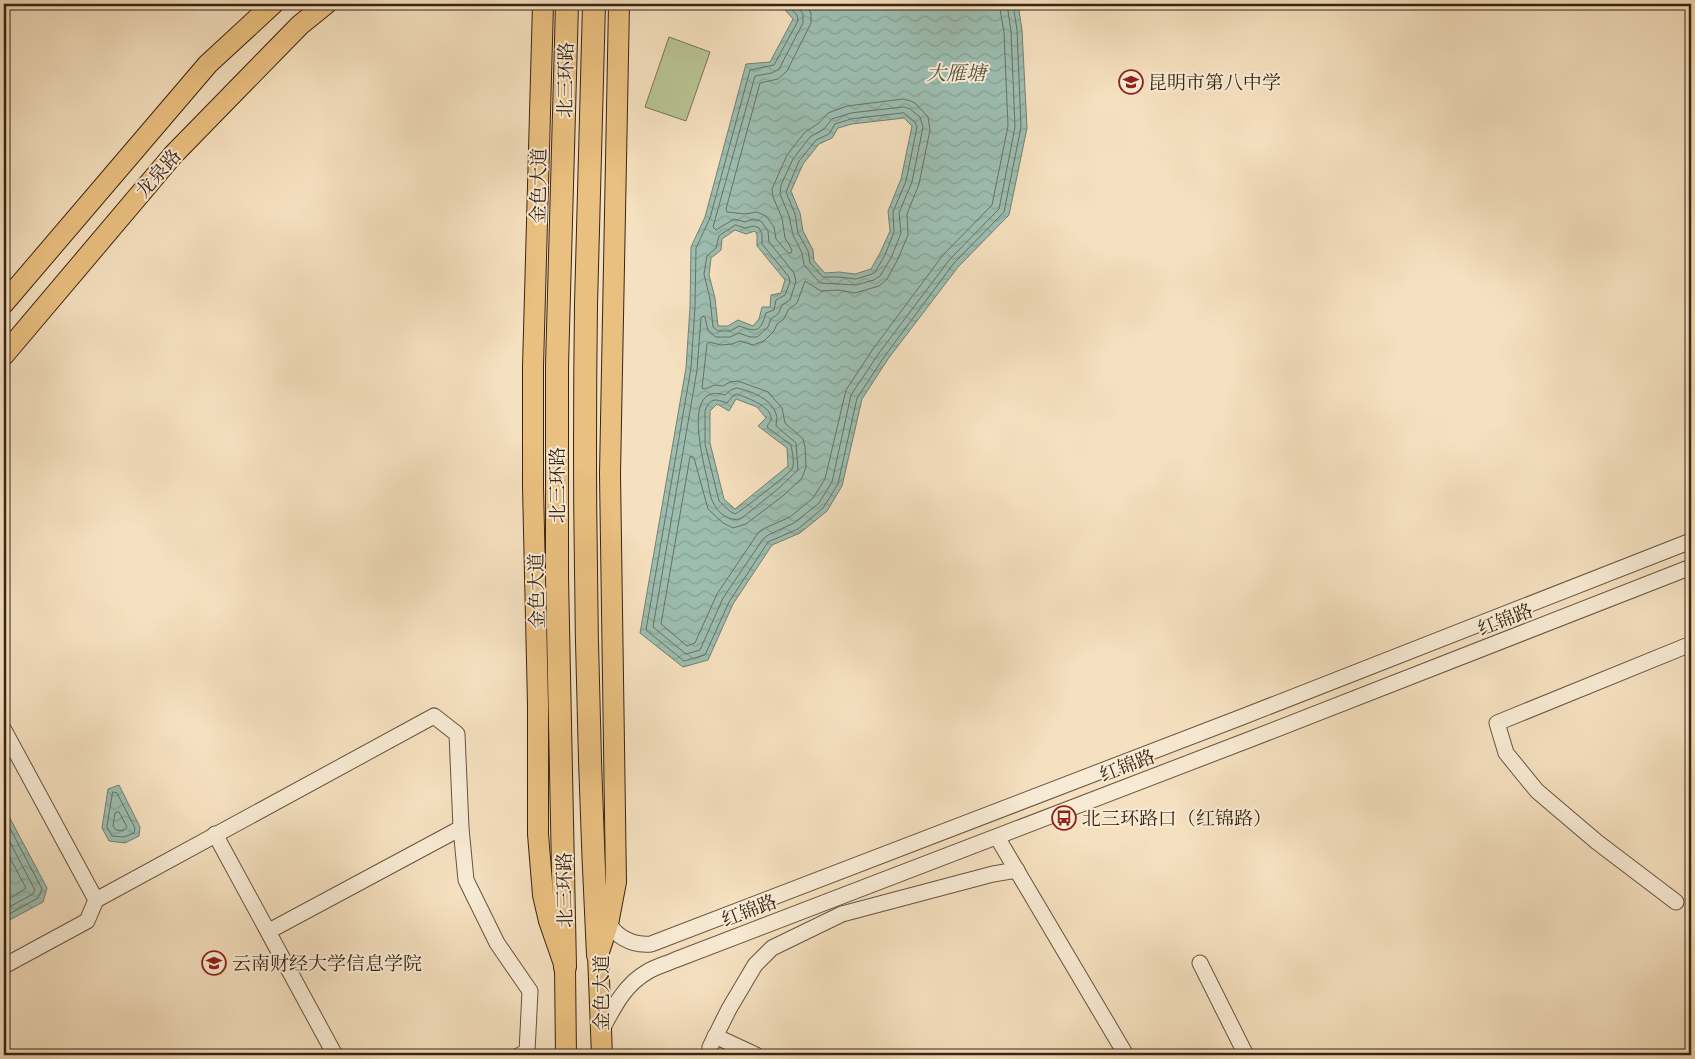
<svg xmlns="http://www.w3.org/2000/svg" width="1695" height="1059" viewBox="0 0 1695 1059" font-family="'IM FELL DW Pica','Noto Serif SC',serif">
<defs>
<pattern id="water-waves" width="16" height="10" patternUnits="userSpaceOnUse" patternTransform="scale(1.25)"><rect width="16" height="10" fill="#9cbdb0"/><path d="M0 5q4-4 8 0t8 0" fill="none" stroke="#87a296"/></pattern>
</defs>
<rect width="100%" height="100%" fill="#f5e0bf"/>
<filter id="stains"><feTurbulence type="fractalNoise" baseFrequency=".004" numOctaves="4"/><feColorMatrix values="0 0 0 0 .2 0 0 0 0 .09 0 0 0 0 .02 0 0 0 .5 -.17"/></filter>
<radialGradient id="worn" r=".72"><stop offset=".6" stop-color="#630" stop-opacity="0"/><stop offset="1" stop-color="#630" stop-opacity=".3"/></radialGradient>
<path fill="#b8c394" stroke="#787454" d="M669,37L710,52L686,121L645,107Z"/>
<g fill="url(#water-waves)" stroke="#748071" fill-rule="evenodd">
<path d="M780,4H1018L1022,30L1027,128L1009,215L958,267L888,359L862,399L842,486L827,511L800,533L772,545L733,604L708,660L683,667L640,633L686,368L690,307L691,247L705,217L746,64L770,62L793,19ZM904,118L912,126L901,179L888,211L890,231L880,253L871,269L855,274L839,272L825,273L814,261L813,250L803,231L800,213L791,191L803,164L819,144L832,138L838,128L852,124ZM735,230L746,234L755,231L757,235V246L785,280L781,293L771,295L770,307H762L759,319L753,326L738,320L728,326H718L715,298L709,275L711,258L721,250L722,239ZM736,399L757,407L766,418L758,426L787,448L788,466L735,509L724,499L710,443V411L717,404L729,411Z"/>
<path d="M119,785L140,827L139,836L125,843L109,841L102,828L108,789Z"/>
<path d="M4,807L47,888L43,902L4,923Z"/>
</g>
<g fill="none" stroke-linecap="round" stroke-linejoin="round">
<g stroke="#6a7062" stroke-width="1">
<path d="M787,4L797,15L798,21L774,65L750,70L710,218L696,248L695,307L691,368L646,630L684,661L705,655L729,602L768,542L798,529L823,508L838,484L857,398L884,357L954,263L1004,212L1021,127L1017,30L1013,4"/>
<path d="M795,4L803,14V23L779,69L772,73L755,76L713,227L716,230L734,219L745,222L753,219L761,221L768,231L769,242L794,273L796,281L790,300L782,305L778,314L771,319L768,327L757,337H750L739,333L730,337H716L708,331L705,317L703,316L701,318L697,370L653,627L686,654L700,650L723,598L763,539L768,535L794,523L819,503L832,482L851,395L879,353L950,259L999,209L1015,127L1011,31L1007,4"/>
<path d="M805,4L811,13V23L787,71L778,79L760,83L726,209L727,212L745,214L757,212L766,216L774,227L776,239L788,253H791L792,250L785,238L782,218L773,197L772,189L787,155L805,132L819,123L828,113L847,106L903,99L911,101L916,104L928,117L930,130L919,184L907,214L908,235L897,261L887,279L879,286L855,293L838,290L821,291L805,281L797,303L788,310L784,319L777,324L774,331L764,341L753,345L740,341L732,344L721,345L709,342L707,344L702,388L705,389L715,385L723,386L730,382L738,381L768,392L782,408L785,423L803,439L805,447L806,467L802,478L784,495L746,524L733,528L723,523L708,509L694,458L692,456L690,457L661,624L687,646L695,643L717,594L758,533L765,528L790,517L813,498L825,479L846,390L873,349L943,255L992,205L1008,126L1004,32L999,4"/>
<path d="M904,107L910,109L920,117L923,127L912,182L899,213L901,233L891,258L880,276L874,280L856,285L820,283L804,265L802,253L793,235L789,216L780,194L781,185L793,159L810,137L824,129L832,119L851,113Z"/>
<path d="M904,113L915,122L917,127L906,181L893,212L894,232L885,255L875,272L872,274L856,279L838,277H823L810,263L808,251L798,233L795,214L786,192L799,161L816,140L829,134L835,124L851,119Z"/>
<path d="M736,225L745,228L754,226L759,228L762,234V244L789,277L790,282L785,295L776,300L774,310L766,313C760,333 757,332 739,326L730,331H718L713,327L710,299L704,274L707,256L716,248L719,236Z"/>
<path d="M737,388C751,391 772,399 776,414C778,418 776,422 776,426L796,443L798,470L779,488L742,518C732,523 718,514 714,504C709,496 709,484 706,474C702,455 683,382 725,395L731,390Z"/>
<path d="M737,394C745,397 774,407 771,420C770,422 768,424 767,427L791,445C792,451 795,463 792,469C789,474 740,512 735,514L731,512L719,501L705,444V411C710,397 716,399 727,403L733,396Z"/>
<path d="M113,792L117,793L135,828L134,833L124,837L112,836L107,827Z"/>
<path d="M119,812L127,827L123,831L116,830L113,826L115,813Z"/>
<path d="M4,817L42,889L38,898L4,917"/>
<path d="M4,831L35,890L33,894L4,910"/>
<path d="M4,847L26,888L4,902"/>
</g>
<g stroke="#68533e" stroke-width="17">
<g id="minor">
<path d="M4,730L96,900"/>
<path d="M215,834L335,1055"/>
<path d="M997,837L1126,1055"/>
<path d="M1676,902L1597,842L1537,791L1506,753L1497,723L1691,644"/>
<path d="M604,917C614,935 630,946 651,944L1242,717L1691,541"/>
<path d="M269,931L461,828"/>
<path d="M1200,963L1246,1055"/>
<path d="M4,966L87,921L96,900L434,716L457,734L461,828L466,880L497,943L530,991L527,1052L520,1055"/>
<path d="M601,1031C613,1009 624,985 647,972C655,967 666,964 675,960L1251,739L1691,567"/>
<path d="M715,1036L756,1055"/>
<path d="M709,1055L710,1047L729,1009L755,965L772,948L842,914L993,874L1017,870"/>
</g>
</g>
<g stroke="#392413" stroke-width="22">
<g id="major">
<path d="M543,4L533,367V487L538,705V834L543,895L549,921L565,967L566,1055"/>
<path d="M4,303L208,64L273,4"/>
<path d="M4,355L173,155L300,25L326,4"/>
<path d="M602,1055L598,955L608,924L616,882L610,474L619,4"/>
</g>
</g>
<g stroke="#392413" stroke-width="24">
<g id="highway">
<path d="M594,4C592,104 588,205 586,305C583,522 587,739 598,955"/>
<path d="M565,967L557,577V366L567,4"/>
</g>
</g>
<use href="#minor" stroke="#f8ebd5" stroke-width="15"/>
<use href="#major" stroke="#eac080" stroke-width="20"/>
<use href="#highway" stroke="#eac080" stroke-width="22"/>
</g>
<defs>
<g id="school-ring" transform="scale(1.25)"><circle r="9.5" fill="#f8ebd5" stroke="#8f2418" stroke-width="1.5"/><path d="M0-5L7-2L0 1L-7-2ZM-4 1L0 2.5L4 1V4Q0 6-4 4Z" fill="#8f2418"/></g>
<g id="bus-ring" transform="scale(1.25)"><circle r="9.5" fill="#f8ebd5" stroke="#8f2418" stroke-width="1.5"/><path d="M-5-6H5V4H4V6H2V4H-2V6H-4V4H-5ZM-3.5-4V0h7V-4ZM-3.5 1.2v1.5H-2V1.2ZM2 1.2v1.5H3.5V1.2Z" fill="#8f2418"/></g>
</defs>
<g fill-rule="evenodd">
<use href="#school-ring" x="1131" y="82"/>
<use href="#bus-ring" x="1064" y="818"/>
<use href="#school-ring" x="214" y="963"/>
</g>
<g text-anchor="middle" stroke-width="4" stroke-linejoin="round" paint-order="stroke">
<g font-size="19" fill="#392413" stroke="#f8ebd5">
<text transform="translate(565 80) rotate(-89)" y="7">北三环路</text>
<text transform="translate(158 173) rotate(-49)" y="7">龙泉路</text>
<text transform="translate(538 186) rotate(-89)" y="7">金色大道</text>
<text transform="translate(557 485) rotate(-90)" y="7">北三环路</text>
<text transform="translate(536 591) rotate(-91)" y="7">金色大道</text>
<text transform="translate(1505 619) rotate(-21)" y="7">红锦路</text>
<text transform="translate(1127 765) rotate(-21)" y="7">红锦路</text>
<text transform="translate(564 890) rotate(-91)" y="7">北三环路</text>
<text transform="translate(749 910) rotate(-21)" y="7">红锦路</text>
<text transform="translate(601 993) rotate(-90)" y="7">金色大道</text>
</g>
<g font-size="19" fill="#392413" stroke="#f8ebd5" text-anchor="start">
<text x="1148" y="89">昆明市第八中学</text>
<text x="1082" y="825">北三环路口（红锦路）</text>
<text x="232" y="970">云南财经大学信息学院</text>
</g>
<g font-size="20" font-style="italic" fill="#575242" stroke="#f8ebd5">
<text x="956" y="80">大雁塘</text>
</g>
</g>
<rect width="1695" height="1059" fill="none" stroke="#f5e0bf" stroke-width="20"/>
<rect x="5" y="5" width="1685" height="1049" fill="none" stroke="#392413" stroke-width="2.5"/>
<rect x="10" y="10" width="1675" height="1039" fill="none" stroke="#392413"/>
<rect width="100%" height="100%" filter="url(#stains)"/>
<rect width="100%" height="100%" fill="url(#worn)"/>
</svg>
